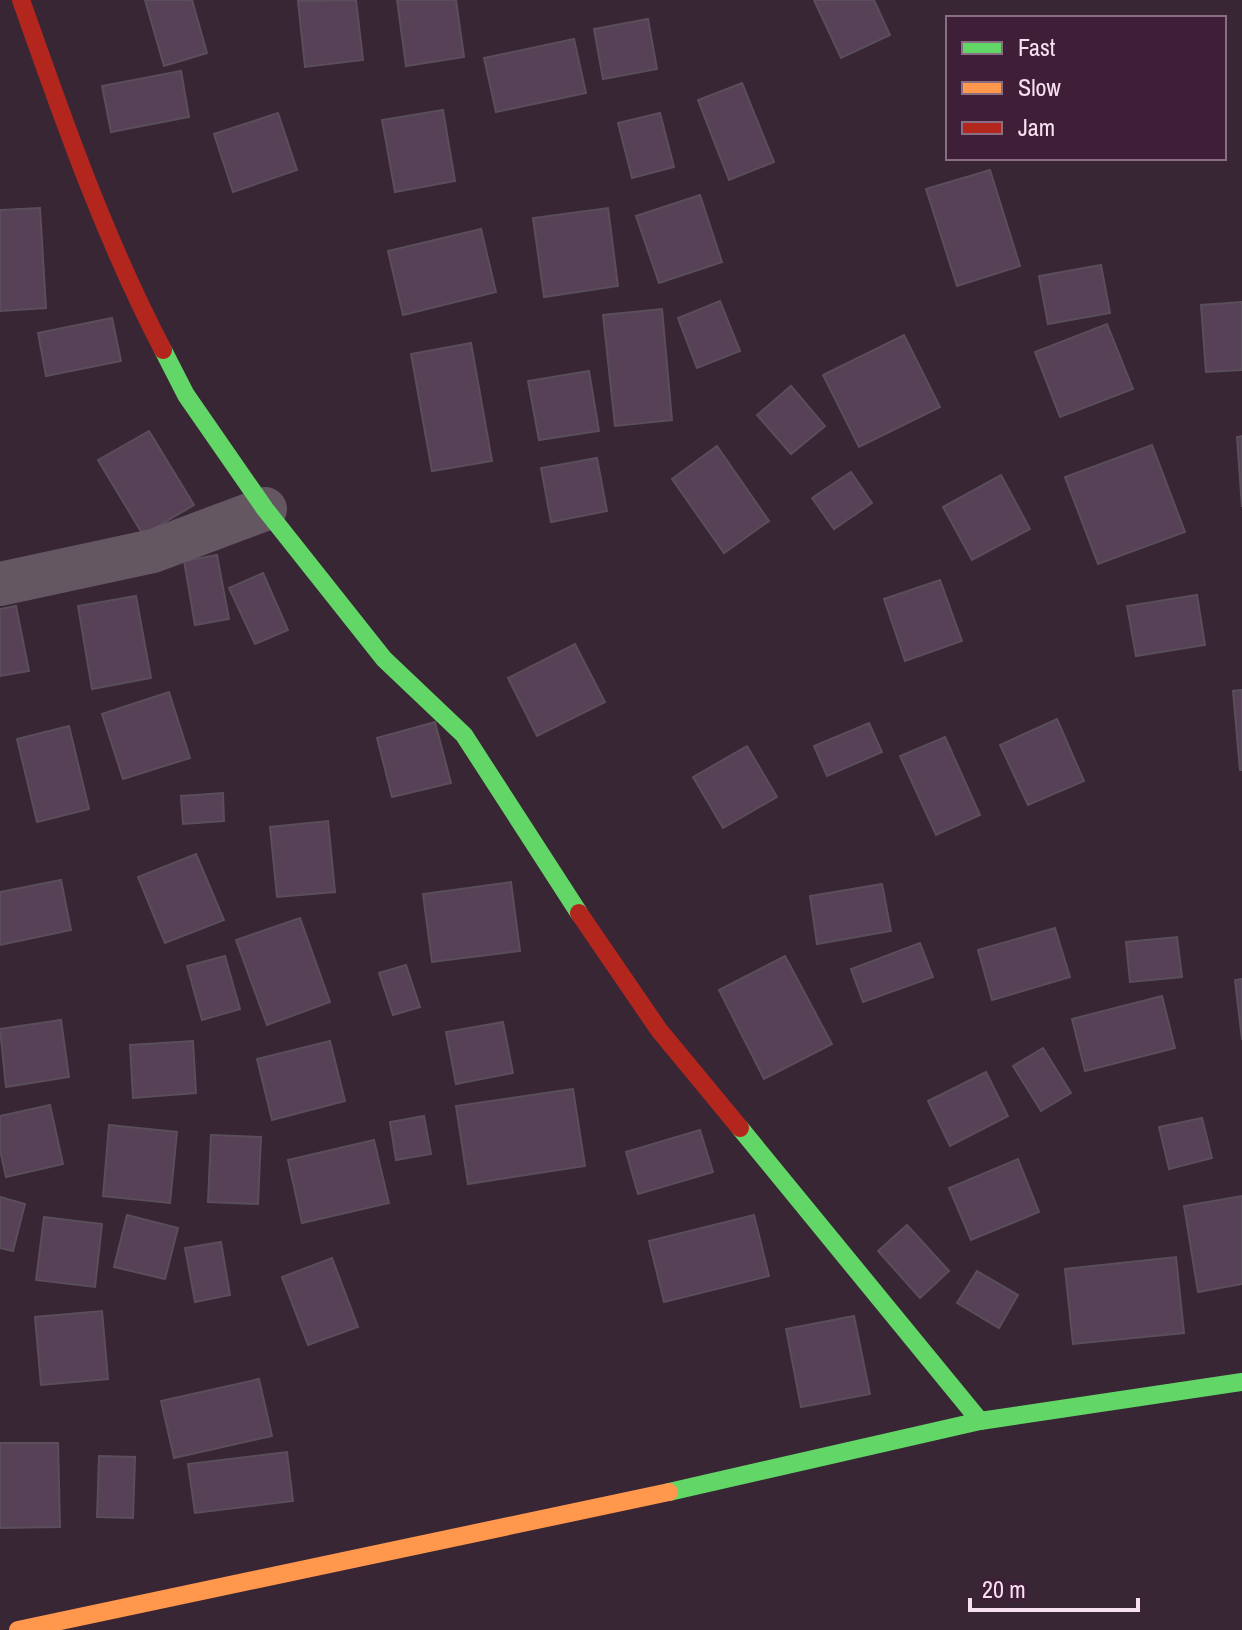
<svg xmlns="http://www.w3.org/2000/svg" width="1242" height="1630" viewBox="0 0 1242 1630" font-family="'Archivo Narrow',sans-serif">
<rect width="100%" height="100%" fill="#382634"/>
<g fill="#564157" stroke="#5a4e5a" stroke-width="2">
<path d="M145,0H192L207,53L164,66Z"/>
<path d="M356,0L363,60L305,67L298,1Z"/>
<path d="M397,0H456L464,57L406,66Z"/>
<path d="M814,0H874L890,35L841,58Z"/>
<path d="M648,19L657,69L603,79L594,29Z"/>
<path d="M574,39L586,93L496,112L484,58Z"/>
<path d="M181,71L189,117L111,132L102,86Z"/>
<path d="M742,83L774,162L729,180L698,100Z"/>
<path d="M443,110L455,181L395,192L382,120Z"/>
<path d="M278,113L297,170L233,192L214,134Z"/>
<path d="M660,113L674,167L632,178L618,123Z"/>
<path d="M990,170L1020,266L957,286L926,189Z"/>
<path d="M700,195L722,262L659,283L636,216Z"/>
<path d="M40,208L46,308L0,311V210Z"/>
<path d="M608,208L618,286L544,297L533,218Z"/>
<path d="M481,229L496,292L403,315L388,251Z"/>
<path d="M1101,265L1110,313L1048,324L1039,276Z"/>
<path d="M720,301L740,351L697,368L678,318Z"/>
<path d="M1242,302V370L1206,372L1201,305Z"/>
<path d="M662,309L672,420L615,426L603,315Z"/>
<path d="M112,318L121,361L46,376L38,333Z"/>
<path d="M1107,324L1133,389L1060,417L1035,352Z"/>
<path d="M904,335L940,407L859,447L823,375Z"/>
<path d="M471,343L492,461L432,471L411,354Z"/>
<path d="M589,371L599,431L539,440L528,381Z"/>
<path d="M791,386L825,426L791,454L757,415Z"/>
<path d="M149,431L194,505L143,535L98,460Z"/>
<path d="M1242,436V507L1237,437Z"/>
<path d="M1152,445L1185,532L1098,564L1065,477Z"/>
<path d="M717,446L769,521L724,553L672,479Z"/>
<path d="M597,458L607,511L551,522L541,468Z"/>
<path d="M851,472L872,503L834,529L812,498Z"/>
<path d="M1001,475L1030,529L972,560L943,507Z"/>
<path d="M217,555L229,619L195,625L184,561Z"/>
<path d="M263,573L288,630L255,644L229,588Z"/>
<path d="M940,580L962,641L905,661L884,599Z"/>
<path d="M1197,595L1205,645L1136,656L1127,606Z"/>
<path d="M136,596L151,678L92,689L78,606Z"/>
<path d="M16,606L29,671L0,676V609Z"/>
<path d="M575,644L605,702L537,736L508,678Z"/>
<path d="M1242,690V770H1240L1233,691Z"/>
<path d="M169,692L190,758L123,779L102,714Z"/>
<path d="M1057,719L1084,781L1028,805L1000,745Z"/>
<path d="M435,722L451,783L392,797L377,738Z"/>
<path d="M869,723L882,752L827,776L814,746Z"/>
<path d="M69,726L89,809L37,822L17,739Z"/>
<path d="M945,737L980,815L936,835L900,756Z"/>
<path d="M747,746L777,797L723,828L693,777Z"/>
<path d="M223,793L224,821L183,824L181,796Z"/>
<path d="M328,821L335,892L277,897L270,827Z"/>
<path d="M196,854L224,920L165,943L138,877Z"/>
<path d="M61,880L71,930L0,945V892Z"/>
<path d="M511,882L520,951L432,962L423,894Z"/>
<path d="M882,884L891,931L817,944L810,896Z"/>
<path d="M300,918L330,1002L267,1025L236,940Z"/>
<path d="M1055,928L1070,977L992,1000L978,950Z"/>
<path d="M1177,937L1182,977L1130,982L1126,942Z"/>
<path d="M920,943L933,977L863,1002L851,969Z"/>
<path d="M225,956L240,1009L202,1020L187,966Z"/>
<path d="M785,956L832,1044L764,1079L719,990Z"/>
<path d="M406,965L420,1007L393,1015L379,973Z"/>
<path d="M1242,979V1040L1235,980Z"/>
<path d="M1162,996L1175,1048L1085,1071L1072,1019Z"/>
<path d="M61,1020L69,1077L6,1087L0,1029Z"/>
<path d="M503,1022L513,1073L456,1084L446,1032Z"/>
<path d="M193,1041L196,1093L133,1098L130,1045Z"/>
<path d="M330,1041L345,1101L272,1120L257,1059Z"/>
<path d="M1043,1048L1071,1093L1041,1111L1013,1066Z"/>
<path d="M986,1072L1008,1116L950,1146L928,1101Z"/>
<path d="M573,1089L585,1166L468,1184L456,1106Z"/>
<path d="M50,1105L63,1164L6,1177L0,1150V1116Z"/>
<path d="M424,1116L431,1154L396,1160L390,1122Z"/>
<path d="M1202,1118L1212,1158L1169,1169L1159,1127Z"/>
<path d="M109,1125L177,1132L170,1203L103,1196Z"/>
<path d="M700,1130L713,1172L638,1194L626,1152Z"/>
<path d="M211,1135L261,1137L258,1204L208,1202Z"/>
<path d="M374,1140L389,1203L302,1223L288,1160Z"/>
<path d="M1018,1159L1039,1212L971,1240L949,1188Z"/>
<path d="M1242,1196V1284L1198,1292L1184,1206Z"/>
<path d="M0,1197L25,1204L13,1251L0,1248Z"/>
<path d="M127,1215L178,1228L165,1279L114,1267Z"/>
<path d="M754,1215L769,1276L664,1302L649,1241Z"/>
<path d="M44,1217L102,1224L95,1287L36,1280Z"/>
<path d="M907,1225L949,1271L920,1298L878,1251Z"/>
<path d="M221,1242L230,1295L195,1302L185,1248Z"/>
<path d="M1176,1257L1184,1333L1073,1344L1065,1269Z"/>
<path d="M332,1258L358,1327L308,1345L282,1277Z"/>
<path d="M977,1271L1018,1295L999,1328L957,1303Z"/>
<path d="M102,1311L108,1379L41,1385L35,1317Z"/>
<path d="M854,1316L870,1394L801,1407L786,1329Z"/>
<path d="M259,1379L272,1436L174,1458L161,1401Z"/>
<path d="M0,1443H58L60,1527L0,1528Z"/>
<path d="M287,1452L293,1501L195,1513L188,1464Z"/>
<path d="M99,1456L135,1457L133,1518L97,1517Z"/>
</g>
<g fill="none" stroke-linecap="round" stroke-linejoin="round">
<path stroke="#655762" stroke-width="44" d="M0,584L153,551L265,509"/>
<g stroke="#63d668" stroke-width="18">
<path d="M163,350L186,395L265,509L384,659L464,735L579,913"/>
<path d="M740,1128L980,1421"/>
<path d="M669,1492L980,1421L1242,1382"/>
</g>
<path stroke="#ff974d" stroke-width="18" d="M18,1630L669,1492"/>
<g stroke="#b3261e" stroke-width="18">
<path d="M21,0C63,119 104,237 163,350"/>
<path d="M579,913L659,1030L740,1128"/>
</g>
</g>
<rect x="946" y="16" width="280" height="144" fill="#3f1f38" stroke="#896d82" stroke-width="2"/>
<rect x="962" y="42" width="40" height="12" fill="#63d668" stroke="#896d82" stroke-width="2"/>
<text x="1018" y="56" font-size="24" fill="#f7e1f1">Fast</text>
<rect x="962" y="82" width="40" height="12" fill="#ff974d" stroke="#896d82" stroke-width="2"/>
<text x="1018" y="96" font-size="24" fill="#f7e1f1">Slow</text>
<rect x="962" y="122" width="40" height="12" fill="#b3261e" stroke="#896d82" stroke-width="2"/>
<text x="1018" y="136" font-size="24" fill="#f7e1f1">Jam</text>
<path d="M970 1598v12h168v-12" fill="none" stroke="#f7e1f1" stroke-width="4"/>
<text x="982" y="1598" font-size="24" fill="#f7e1f1" stroke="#3f1f38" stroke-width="6" paint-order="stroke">20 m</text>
</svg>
